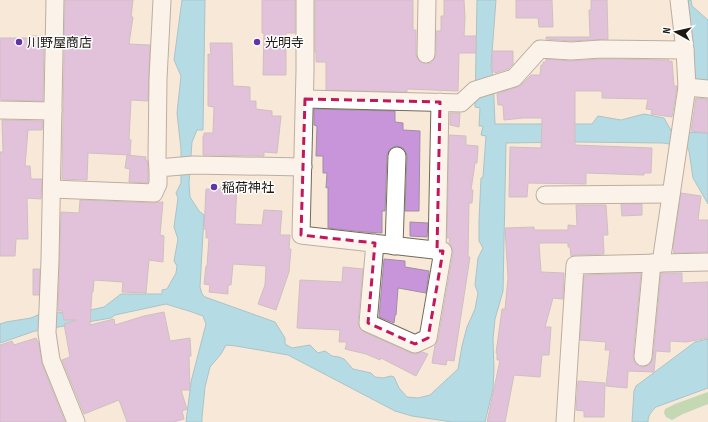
<svg xmlns="http://www.w3.org/2000/svg" width="708" height="422" viewBox="0 0 708 422" font-family="'Sofia Sans Condensed','Noto Sans JP',sans-serif">
<rect width="100%" height="100%" fill="#f7e8d8"/>
<path fill="#85c585" d="M708,392V404L683,414L672,420L666,417L664,413L665,409L675,404Z"/>
<g fill="#64cef4" stroke="#4f97b0">
<path d="M182,0H205L203,130H197L192,142L189,183L190,197L199,211L204,215L200,287L202,294L205,297L275,322L285,338V344L292,348L310,345L318,353L325,351L332,356L339,357L344,359L353,369L371,373L375,377L383,378L391,376L394,377L399,388L407,397L418,398L430,395L458,369L462,346L467,327L475,309L478,293L475,285L478,258L483,248L479,241V221L481,178L483,177L486,136L481,135L483,126H479L480,108L475,107L477,0H496L491,66L493,77L495,124H592L598,116L621,120L644,114L664,118L672,132L708,133V204L693,178L689,151L687,147L663,143L579,142L506,143L503,291L495,319L493,339L494,369L493,389L485,422H452L412,416L395,411L288,355L236,346L226,345L221,354L210,367L205,387L202,417V422H186L191,382L206,324L203,316L192,312L166,304L115,315L111,318L35,331L0,343V324L6,322L31,318L40,314L86,311L104,307L121,294H162V290L167,289L176,273L177,266L174,261L178,239L174,227L178,198L176,193L181,183V149L177,113L181,76L174,60Z"/>
<path d="M688,0H691L692,6L708,20V82H702L694,78Z"/>
<path d="M708,339V388L656,407C652,411 648,415 648,422H632L634,391L636,386L695,342Z"/>
</g>
<g fill="#c895db" stroke="#9c90a0">
<path d="M65,0H133L131,17H133L129,44L150,45L148,101L131,100L129,139L131,140L130,155L88,153L87,180L62,179Z"/>
<path d="M262,0H295V33H286V75H263L264,33H262Z"/>
<path d="M315,0H413V30H416V54L417,59L421,62L426,64L431,63L434,59L436,55V31H441V16H444V0H464L465,18L464,36H476V53H459L458,91L407,89V92L326,90V62H316V52H315Z"/>
<path d="M516,0H552L553,27H539L538,18H516Z"/>
<path d="M591,0H607L608,39L571,41L546,39V37H590L589,10H591Z"/>
<path d="M32,36H44L43,101L1,100V98H0V38H32Z"/>
<path d="M210,43H232L233,86L250,87V101H256V109L272,111V116H281L277,153L264,152V156L203,155V136H204V133H213L214,107L208,106V54L211,55Z"/>
<path d="M492,51H513V64L508,69L495,73V72H492Z"/>
<path d="M546,59L570,61L601,59L669,60V62L672,61L674,86H677V87L672,117L651,114L652,110L646,109L648,99L602,98V91H575V145L652,148L651,173H644V175L586,173V184L528,183L527,197H509L510,147L541,148L542,118H523L504,120L503,105H498L497,94L517,87L521,85L531,75H540L541,65H543V62H546Z"/>
<path d="M696,98L708,99V133L691,131Z"/>
<path d="M314,109L395,111V122L403,123V130L420,131L419,211H405L407,156L406,152L403,148L397,146L393,147L389,150L387,155L385,211H382V233L365,232L328,228V187L326,188L327,173H323V156H316L317,126L314,125Z"/>
<path d="M450,113H460L459,127L450,125Z"/>
<path d="M2,120L43,121L42,130H28L25,166H30L31,179H42L41,199L27,198L28,239H16L15,256H0V152H3Z"/>
<path d="M449,135L466,136V145L478,146L477,163H475L471,190H473L472,203H469L468,257H470L454,361L447,360L446,365L432,363L435,345L438,340L453,253L452,248L449,243L450,238H447Z"/>
<path d="M127,155L146,157L145,160H147L148,168V183L129,182L130,169L125,168Z"/>
<path d="M221,186H237L235,224L262,225L264,210L282,211L280,235H290L289,249H291L289,272L276,310L258,304L265,285L266,266L233,264L231,285H228V294L209,292L210,285L204,284L206,266H207L209,238H206V229H204L206,189H221Z"/>
<path d="M681,193L701,196L698,220H708V252L674,253L673,248Z"/>
<path d="M80,200L154,203L159,202H163L160,235L164,236L163,262L149,260L146,293L122,292L123,282L94,280L93,292H92L90,325L114,319L115,325L144,316L164,312L170,341L190,338L191,356H189L190,390H181L187,409L182,411L184,419L174,422H127L119,400L84,414L62,360L70,357L64,324L77,320H64L62,311H58L61,212L79,213Z"/>
<path d="M621,204H642V215L622,216Z"/>
<path d="M576,205H606L608,235H603L604,254L575,255L571,256L570,247H568V243H539L541,272L564,273L563,299L553,298L545,327H551L549,355H542L540,377L514,375L505,422H487L500,360H497V353H496L502,309H505L508,278L505,228L534,227V230H568V225L577,226Z"/>
<path d="M410,222L428,223L427,237L410,236Z"/>
<path d="M384,259L405,261V267L429,271L426,293L398,288L396,315H395L394,323L379,317Z"/>
<path d="M343,267L363,269L358,322L360,328L364,332L411,353L415,354L422,352L428,354L416,376L381,358L380,360L366,354L345,349L347,342H339L340,330L297,328L300,280L342,282Z"/>
<path d="M33,269H40L39,295H33Z"/>
<path d="M641,273L633,356L634,361L637,365L642,367L647,366L651,363L653,358L661,273H682V283L708,282V338L686,342L670,341V352L656,351L654,372L628,371L627,388L606,386L610,350H605L606,342L580,340L584,275Z"/>
<path d="M36,338L39,344L42,364L65,422H0V345L12,341L14,345Z"/>
<path d="M578,381L605,383L604,417H584V411L576,410Z"/>
</g>
<g fill="none" stroke-linecap="round" stroke-linejoin="round">
<g stroke="#75695a" stroke-width="19">
<g id="street">
<path d="M55,0L50,260L47,333L51,360L76,422"/>
<path d="M305,0V71L301,235L443,251L428,338L415,344L368,323L375,243"/>
<path d="M679,0L685,50L687,87L661,263L708,262"/>
<path d="M426,54L427,0"/>
<path d="M687,87L708,89"/>
<path d="M305,99L461,103L475,90L514,78L540,49L571,51L601,49L685,50"/>
<path d="M0,110L53,111"/>
<path d="M158,168L157,158L158,79L162,0"/>
<path d="M52,189L154,193L158,184V168L193,165L303,167"/>
<path d="M545,195L671,194"/>
<path d="M394,246L397,156"/>
<path d="M437,251L440,102"/>
<path d="M643,357L652,263"/>
<path d="M565,422L575,265L661,263"/>
</g>
</g>
<use href="#street" stroke="#fff" stroke-width="17"/>
</g>
<path d="M0 0H708V422H0ZM305,99L440,102L437,251H443L428,338L415,344L368,323L375,243L301,235Z" fill="#f7e8d8" fill-opacity=".55" fill-rule="evenodd"/>
<path fill="none" stroke="#c2185b" stroke-width="3" stroke-dasharray="8 5" stroke-linejoin="round" d="M305,99L440,102L437,251H443L428,338L415,344L368,323L375,243L301,235Z"/>
<g fill="#6234ac" stroke="#fff" stroke-width="1.5">
<circle cx="19" cy="42" r="4"/>
<circle cx="257" cy="42" r="4"/>
<circle cx="214" cy="187" r="4"/>
</g>
<g text-anchor="middle" stroke-width="3" stroke-linejoin="round" paint-order="stroke">
<g font-size="13" fill="#1d1812" stroke="#fff" text-anchor="start">
<text x="27" y="47">川野屋商店</text>
<text x="265" y="47">光明寺</text>
<text x="222" y="192">稲荷神社</text>
</g>
</g>
<g transform="translate(676 32) rotate(278)" stroke="#ffffff" stroke-width="3" paint-order="stroke">
<path d="M0-3L7 15L0 10L-7 15Z" fill="#1d1812"/>
<text y="-6" font-size="11" font-weight="bold" text-anchor="middle" fill="#1d1812">N</text>
</g>
</svg>
